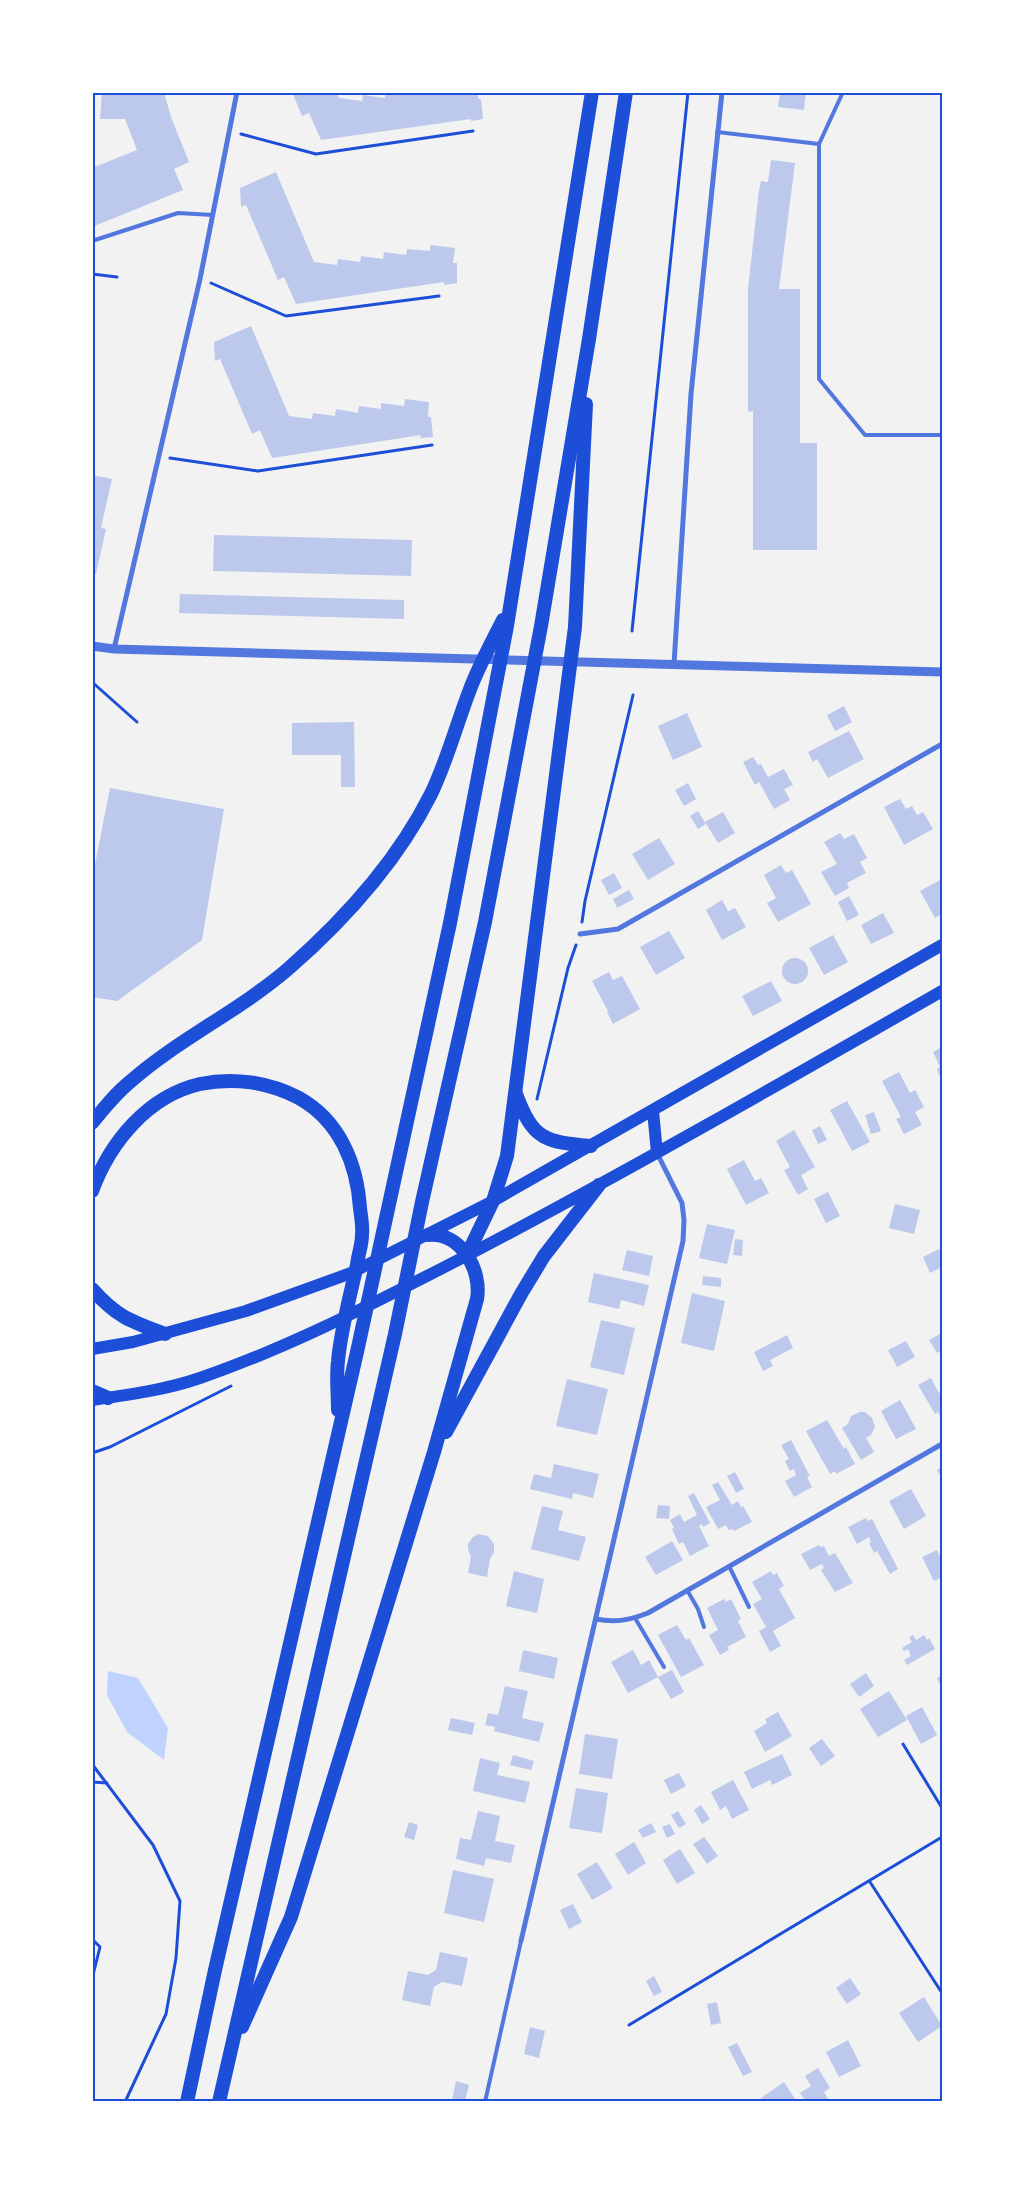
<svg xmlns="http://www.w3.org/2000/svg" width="1035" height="2194" viewBox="0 0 1035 2194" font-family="Rubik,sans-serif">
<rect width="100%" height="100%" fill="#f2f2f2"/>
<path fill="#bfd3fe" d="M108,1671L138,1678L168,1728L164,1760L127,1732L107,1695Z"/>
<g fill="#bdc9ec">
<path d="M102,92H164L171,117L189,162L174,169L183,190L92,227V168L137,150L125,119H100Z"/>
<path d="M292,92H336L339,98L362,101L363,95L385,98V92L408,95V92H478V99H481L483,119L471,121V119L321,140L309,113L302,116Z"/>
<path d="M780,92H806L804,110L778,107Z"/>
<path d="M771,160L795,163L779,289H800V443H817V550H753V411L748,412V289L759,190L761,181L768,182Z"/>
<path d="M276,172L314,262L337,265L338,259L360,262L361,256L383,259L384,252L406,255L407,249L430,251V245L455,248L453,263H457V283L444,285V282L296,304L284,277L278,280L246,205L241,207L240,188Z"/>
<path d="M251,326L289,416L312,419L313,413L335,416L336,409L358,413L359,406L381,409V403L404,406L405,399L429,402L428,417H431L433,437L420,438L421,435L272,458L260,430L252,434L220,359L215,361L214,342Z"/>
<path d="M92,475L112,479L101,528L106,529L96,574L92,573Z"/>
<path d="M214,535L412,540L411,576L213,571Z"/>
<path d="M180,594L404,600V619L179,613Z"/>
<path d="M844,706L852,722L835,731L827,715Z"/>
<path d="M687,713L702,747L673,760L658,726Z"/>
<path d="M354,722L355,787H341V755H292V723Z"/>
<path d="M849,731L864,759L828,778L817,759L813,762L808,752Z"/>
<path d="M753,757L758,765L761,764L768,777L784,769L793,785L784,789L790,800L774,809L759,782L755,785L743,762Z"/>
<path d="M688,783L696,799L684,806L675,790Z"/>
<path d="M110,788L224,809L202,940L117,1001L92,997V880Z"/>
<path d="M900,799L906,809L912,806L917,815L923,812L933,829L904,845L884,807Z"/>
<path d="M698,811L706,824L698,829L690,816Z"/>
<path d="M723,812L735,833L718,843L705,822Z"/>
<path d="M840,833L844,839L854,834L867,858L860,862L866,873L847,883L849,888L835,896L821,872L837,864L824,842Z"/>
<path d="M659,838L675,864L648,880L632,854Z"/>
<path d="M781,865L786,873L792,870L811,904L778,922L767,903L776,898L764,875Z"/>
<path d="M614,873L622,888L609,895L601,880Z"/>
<path d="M942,879V914L935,918L920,891Z"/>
<path d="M629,890L634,899L617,908L613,899Z"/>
<path d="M849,896L859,915L847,921L838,902Z"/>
<path d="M722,900L728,911L735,908L746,927L722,940L706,910Z"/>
<path d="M883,913L894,933L871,944L861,925Z"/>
<path d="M669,931L685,958L656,975L640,947Z"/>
<path d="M833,935L848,962L824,975L809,948Z"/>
<circle cx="795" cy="971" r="13"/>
<path d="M609,972L613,980L622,976L640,1009L613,1024L607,1012L608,1011L592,981Z"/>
<path d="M771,981L782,1001L753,1016L742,996Z"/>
<path d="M942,1047V1081L937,1069L940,1067L933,1052Z"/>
<path d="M899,1072L910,1093L915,1090L924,1107L915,1112L922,1125L904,1134L896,1119L901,1117L882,1081Z"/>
<path d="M847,1101L870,1142L852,1151L830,1110Z"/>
<path d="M874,1112L881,1131L871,1134L865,1115Z"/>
<path d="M820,1126L827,1140L818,1144L812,1130Z"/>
<path d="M794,1130L815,1167L801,1175L808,1189L798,1195L784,1170L790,1167L776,1141Z"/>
<path d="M744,1160L755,1181L761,1178L769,1193L746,1205L727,1169Z"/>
<path d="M828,1192L840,1216L826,1223L814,1199Z"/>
<path d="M895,1204L920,1210L914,1234L889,1228Z"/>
<path d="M707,1224L735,1230L727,1264L699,1258Z"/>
<path d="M735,1239L743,1240L742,1256L733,1255Z"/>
<path d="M939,1249L942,1256V1267L930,1273L923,1257Z"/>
<path d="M627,1250L653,1256L649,1276L622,1270Z"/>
<path d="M594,1273L649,1285L644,1306L621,1300L619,1309L588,1302Z"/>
<path d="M703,1276L721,1278V1287L702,1285Z"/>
<path d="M692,1293L725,1301L714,1351L681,1343Z"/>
<path d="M601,1320L635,1328L624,1375L590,1367Z"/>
<path d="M942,1333V1350L937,1353L929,1340Z"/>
<path d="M787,1335L793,1348L770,1360L773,1366L763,1371L754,1352Z"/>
<path d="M906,1341L915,1357L897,1367L888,1350Z"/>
<path d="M931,1378L939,1393L942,1392V1414L940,1416L938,1412L935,1414L918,1385Z"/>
<path d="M567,1379L608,1389L597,1435L556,1426Z"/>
<path d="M900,1400L916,1429L896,1439L881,1411Z"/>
<path d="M860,1412H865L872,1418L875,1427L871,1435L866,1438L874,1452L861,1460L842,1428L848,1424L851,1416Z"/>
<path d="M827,1420L844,1449L846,1447L855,1464L836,1474L835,1471L830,1474L806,1431Z"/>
<path d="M791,1440L810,1476L807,1477L812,1487L794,1497L785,1481L796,1475L794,1469L790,1471L785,1461L789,1459L781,1445Z"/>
<path d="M554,1464L599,1474L593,1498L573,1493L572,1499L530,1489L534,1474L551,1478Z"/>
<path d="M942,1467V1479L937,1470Z"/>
<path d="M735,1472L744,1489L736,1493L727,1476Z"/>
<path d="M718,1482L732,1505L738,1501L741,1507L743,1506L752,1522L734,1531L733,1529L729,1530L726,1525L718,1529L706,1507L720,1500L712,1485Z"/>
<path d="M911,1489L926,1516L904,1529L889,1501Z"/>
<path d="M694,1493L710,1523L703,1527L702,1524L699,1526L709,1546L690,1556L683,1542L679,1544L672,1529L674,1528L670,1520L680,1514L684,1522L697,1515L688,1496Z"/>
<path d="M658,1505L670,1506L669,1519L656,1518Z"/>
<path d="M542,1506L563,1511L558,1530L586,1537L579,1561L531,1549Z"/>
<path d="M866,1518L868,1521L872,1519L898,1569L890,1574L877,1551L874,1553L869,1543L871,1542L869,1537L857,1544L848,1527Z"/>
<path d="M478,1534L488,1536L494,1544V1552L490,1559L487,1577L468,1573L471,1557L468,1549V1544L473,1537Z"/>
<path d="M672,1541L683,1560L656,1575L645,1557Z"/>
<path d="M819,1545L821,1547L824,1546L829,1556L835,1553L853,1583L835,1592L821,1570L824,1568L822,1564L810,1570L801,1554Z"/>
<path d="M937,1550L942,1561V1577L934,1581L922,1557Z"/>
<path d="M514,1571L544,1579L537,1613L506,1606Z"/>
<path d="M771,1571L773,1575L777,1573L784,1586L779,1589L795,1618L773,1631L781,1646L770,1652L759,1631L766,1627L753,1604L762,1599L752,1582Z"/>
<path d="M724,1599L726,1602L731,1599L741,1619L738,1621L746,1637L727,1647L729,1650L720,1655L709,1635L718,1630L707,1608Z"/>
<path d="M677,1625L686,1640L689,1638L704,1665L681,1677L658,1635Z"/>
<path d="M913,1635L916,1640L924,1635L927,1640L929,1638L935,1649L907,1665L904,1660L911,1656L908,1649L904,1651L902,1648L912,1642L909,1637Z"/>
<path d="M523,1650L558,1658L554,1679L519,1671Z"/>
<path d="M633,1650L641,1665L649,1660L658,1677L672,1670L684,1692L671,1699L658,1677L628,1693L611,1662Z"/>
<path d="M866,1673L874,1686L859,1697L850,1684Z"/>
<path d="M942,1675V1689L937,1678Z"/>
<path d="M505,1686L528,1691L522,1718L544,1723L539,1742L494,1731L495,1727L485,1725L488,1713L498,1715Z"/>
<path d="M889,1691L907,1720L878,1737L860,1709Z"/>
<path d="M922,1707L937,1735L921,1744L906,1716Z"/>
<path d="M778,1712L792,1736L765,1752L754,1731L767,1723L765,1719Z"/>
<path d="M451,1718L475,1723L472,1735L448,1730Z"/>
<path d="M585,1734L618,1739L612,1779L579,1774Z"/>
<path d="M822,1739L835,1756L821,1766L809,1748Z"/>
<path d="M782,1754L792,1775L772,1785L770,1780L752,1789L744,1772Z"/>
<path d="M513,1755L534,1761L531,1770L510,1765Z"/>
<path d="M480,1758L500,1763L497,1775L530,1782L525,1803L473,1791Z"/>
<path d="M679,1773L686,1786L671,1794L664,1780Z"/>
<path d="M733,1780L749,1810L732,1819L726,1806L720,1810L711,1792Z"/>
<path d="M576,1788L608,1793L602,1833L569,1828Z"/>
<path d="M701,1805L710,1819L702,1824L694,1810Z"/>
<path d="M478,1811L500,1816L495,1841L515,1845L511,1863L486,1858L484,1866L456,1859L460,1838L471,1840Z"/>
<path d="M678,1811L686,1824L679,1828L671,1815Z"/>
<path d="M409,1822L418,1825L414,1840L404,1837Z"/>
<path d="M651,1823L656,1832L643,1838L638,1830Z"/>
<path d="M670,1824L675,1834L667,1838L662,1827Z"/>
<path d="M704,1837L718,1856L707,1864L693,1844Z"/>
<path d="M634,1842L646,1863L628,1875L615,1854Z"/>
<path d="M680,1849L695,1873L677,1884L663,1860Z"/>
<path d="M597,1862L613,1888L592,1900L577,1874Z"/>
<path d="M453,1870L494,1879L484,1922L444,1913Z"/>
<path d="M573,1904L582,1922L569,1929L560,1910Z"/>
<path d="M440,1952L468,1958L462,1986L442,1982L434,1987L430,2006L402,2000L408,1971L428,1975L436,1970Z"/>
<path d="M654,1976L662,1992L654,1996L646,1981Z"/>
<path d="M850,1978L861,1994L847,2004L836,1988Z"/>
<path d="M924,1997L942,2026L918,2042L899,2013Z"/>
<path d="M717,2002L721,2023L711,2025L707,2004Z"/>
<path d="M530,2027L545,2031L539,2058L524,2054Z"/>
<path d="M848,2040L861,2066L839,2077L826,2052Z"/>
<path d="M737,2043L752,2072L743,2076L728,2047Z"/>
<path d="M818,2068L830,2088L824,2092L828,2099L824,2102H806L800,2093L811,2086L805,2076Z"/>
<path d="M456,2081L469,2085L465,2102L452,2100Z"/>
<path d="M784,2082L797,2102H764L761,2098Z"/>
</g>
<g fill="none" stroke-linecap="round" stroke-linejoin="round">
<g stroke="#1d4ed8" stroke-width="3">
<path d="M241,134L316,154L473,131"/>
<path d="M92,274L117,277"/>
<path d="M211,283L286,316L439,296"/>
<path d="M170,458L258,471L432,445"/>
<path d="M632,631L688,92"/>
<path d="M92,682L137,722"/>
<path d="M582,922L585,901L633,695"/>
<path d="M537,1099L568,968L576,945"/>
<path d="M92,1453L110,1447L231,1386"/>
<path d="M903,1744L942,1808"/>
<path d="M92,1764L153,1845L180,1901L176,1958L166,2014L125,2102"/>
<path d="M92,1782L107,1783"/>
<path d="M870,1882L942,1993"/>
<path d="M92,1939L100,1947L92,1979"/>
<path d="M629,2025L942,1837"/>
</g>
<g stroke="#5277de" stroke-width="4">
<path d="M717,132L819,144V379L865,435H942"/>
<path d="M819,144L843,92"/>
<path d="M92,241L178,213L213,215"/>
<path d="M729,1566L749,1607"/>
<path d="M687,1590L698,1609L704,1627"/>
<path d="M635,1618L664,1667"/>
<path d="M485,2102L521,1941"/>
</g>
<g stroke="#5277de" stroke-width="5">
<path d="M114,649L200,279L237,92"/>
<path d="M674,664L691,394L722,92"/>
<path d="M580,934L618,929L942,744"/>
<path d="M596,1619C615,1623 630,1620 648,1613L942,1444"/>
<path d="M521,1941L683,1241L684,1220L682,1203L657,1153"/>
</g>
<path stroke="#5277de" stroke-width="9" d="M92,646L114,649L942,672"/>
<g stroke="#1d4ed8" stroke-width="12">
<path d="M653,1111L657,1153"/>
<path d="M92,1349L133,1342L246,1311L351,1273L493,1201L942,945"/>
<path d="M92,1400C128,1395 165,1390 200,1378C293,1346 380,1300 468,1255C628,1171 785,1081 942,991"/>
</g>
<g stroke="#1d4ed8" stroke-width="14">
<path d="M516,1094C533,1140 545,1142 591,1146"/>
<path d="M92,1123C104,1108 116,1093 131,1081C179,1039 239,1011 288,969C344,920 397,862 431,794C447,761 456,726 469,692C478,667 491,644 503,620"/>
<path d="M92,1191C110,1142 148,1096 200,1084C233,1077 269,1082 299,1098C340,1121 357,1164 360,1208C361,1217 363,1226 362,1235C362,1245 358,1255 357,1265C350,1296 341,1329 338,1361C336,1377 338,1394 338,1410"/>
<path d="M467,1255L493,1201L507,1156L575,627L586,404"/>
<path d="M92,1289C117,1317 130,1321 165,1334"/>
<path d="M92,1391L108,1398"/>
<path d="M446,1432L521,1294L544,1256L599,1185"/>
<path d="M242,2027L291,1917L434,1452L477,1299C482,1270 461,1232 428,1235"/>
<path d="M187,2102L215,1970L357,1352L450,923L507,626L592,92"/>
<path d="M219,2102L395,1334L422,1202L485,922L541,626L589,339L626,92"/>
</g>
</g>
<rect width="1035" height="2194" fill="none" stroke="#ffffff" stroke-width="188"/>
<rect x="94" y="94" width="847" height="2006" fill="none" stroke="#1d4ed8" stroke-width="2"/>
</svg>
